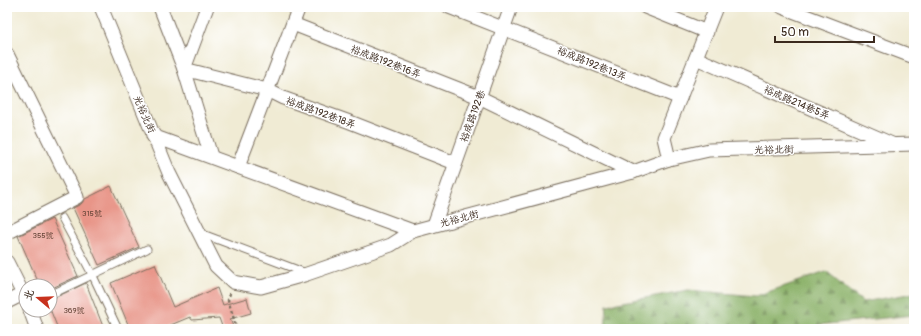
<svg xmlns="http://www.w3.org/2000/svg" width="921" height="336" viewBox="0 0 921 336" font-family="Pangolin,'LXGW WenKai TC',sans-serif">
<defs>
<pattern id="forest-firs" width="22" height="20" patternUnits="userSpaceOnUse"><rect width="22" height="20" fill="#89b066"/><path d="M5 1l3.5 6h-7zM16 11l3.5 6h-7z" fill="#718f53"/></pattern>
</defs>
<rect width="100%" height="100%" fill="#fff"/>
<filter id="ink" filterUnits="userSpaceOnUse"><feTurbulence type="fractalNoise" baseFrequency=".025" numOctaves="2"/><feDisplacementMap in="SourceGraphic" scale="8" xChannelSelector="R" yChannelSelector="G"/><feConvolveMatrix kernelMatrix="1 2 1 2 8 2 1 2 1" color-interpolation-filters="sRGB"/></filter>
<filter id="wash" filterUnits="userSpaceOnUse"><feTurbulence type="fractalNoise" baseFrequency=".012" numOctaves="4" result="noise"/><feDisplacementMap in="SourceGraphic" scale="16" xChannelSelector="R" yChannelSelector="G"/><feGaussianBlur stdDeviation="0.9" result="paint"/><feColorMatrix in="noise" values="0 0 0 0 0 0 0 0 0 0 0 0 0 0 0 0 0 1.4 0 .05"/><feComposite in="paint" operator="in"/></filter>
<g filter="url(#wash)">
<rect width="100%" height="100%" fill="#f0ebd4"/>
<path fill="url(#forest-firs)" stroke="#626d42" d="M826,272L863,302L914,293V315L818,325L817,329H605L607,305L688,290L756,296Z"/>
<g id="blocks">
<g fill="#e89588">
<path d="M111,186L139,247L99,265L73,208L81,204L85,199Z"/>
<path d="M52,219L78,276L50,289V286H40L18,236Z"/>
<path d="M155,264L173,307L217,288L223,305L247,298L251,313L230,319L234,329H223L219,318L192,320L190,317L161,329H130L111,283Z"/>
<path d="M86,283L104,329H58L50,309V300Z"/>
</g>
</g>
</g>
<g filter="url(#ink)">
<use href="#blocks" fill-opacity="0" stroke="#7a6e5e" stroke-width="1"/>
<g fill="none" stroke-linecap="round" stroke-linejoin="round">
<g stroke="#7a6e5e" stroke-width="9">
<g id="lane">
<path d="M62,218L93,276L118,329"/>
<path d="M200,233L306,273"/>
<path d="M50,295L147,249"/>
</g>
</g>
<g stroke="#7a6e5e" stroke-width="15">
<g id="street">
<path d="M101,7L169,173L216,266L233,282L261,287L304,275L391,245L413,231L633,172L669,159L709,150L914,144"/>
<path d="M160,7L184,69L211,156"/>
<path d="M207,7L184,69L267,90L283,98L350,122L455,163"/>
<path d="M449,7L680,98"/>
<path d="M645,7L707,32"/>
<path d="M782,7L914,57"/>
<path d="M293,24L479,97L633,172"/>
<path d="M7,54L77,197L7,233"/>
<path d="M696,58L892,144"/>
<path d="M153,136L413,231"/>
<path d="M669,159L664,138L716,7"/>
<path d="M238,167L299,7"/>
<path d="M434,225L511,7"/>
<path d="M7,262L26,300"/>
<path d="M7,302L23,294"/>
<path d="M30,310L37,329"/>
</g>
</g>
<path stroke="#7a6e5e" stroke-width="2.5" stroke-dasharray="3 3" stroke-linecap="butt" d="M230,293L228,300L237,329"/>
<use href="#lane" stroke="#fff" stroke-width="7"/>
<use href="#street" stroke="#fff" stroke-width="13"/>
</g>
</g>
<g text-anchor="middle" stroke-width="3" stroke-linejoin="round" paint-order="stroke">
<g font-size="8" fill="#664538">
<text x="92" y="216">315號</text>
<text x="43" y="238">355號</text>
<text x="74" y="313">369號</text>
</g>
<g font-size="10" fill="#3b2a1e" stroke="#fff">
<text transform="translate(386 61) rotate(21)" y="4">裕成路192巷16弄</text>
<text transform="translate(592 63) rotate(22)" y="4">裕成路192巷13弄</text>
<text transform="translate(797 102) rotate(23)" y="4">裕成路214巷5弄</text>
<text transform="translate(321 112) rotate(20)" y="4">裕成路192巷18弄</text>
<text transform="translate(145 114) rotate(66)" y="4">光裕北街</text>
<text transform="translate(472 116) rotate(-70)" y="4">裕成路192巷</text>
<text transform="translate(774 149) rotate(-1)" y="4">光裕北街</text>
<text transform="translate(459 218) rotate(-15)" y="4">光裕北街</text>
</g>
</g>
<rect width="921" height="336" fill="none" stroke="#fff" stroke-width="24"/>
<g transform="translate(38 298) rotate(289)"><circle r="19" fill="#ffffff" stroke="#b1aaa5"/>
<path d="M0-3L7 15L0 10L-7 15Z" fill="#c8321e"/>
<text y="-6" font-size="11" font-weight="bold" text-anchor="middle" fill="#3b2a1e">北</text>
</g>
<path d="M775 36v6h99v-6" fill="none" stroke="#3b2a1e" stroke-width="2"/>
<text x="781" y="36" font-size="12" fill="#3b2a1e" stroke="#ffffff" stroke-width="3" paint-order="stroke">50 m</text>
</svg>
